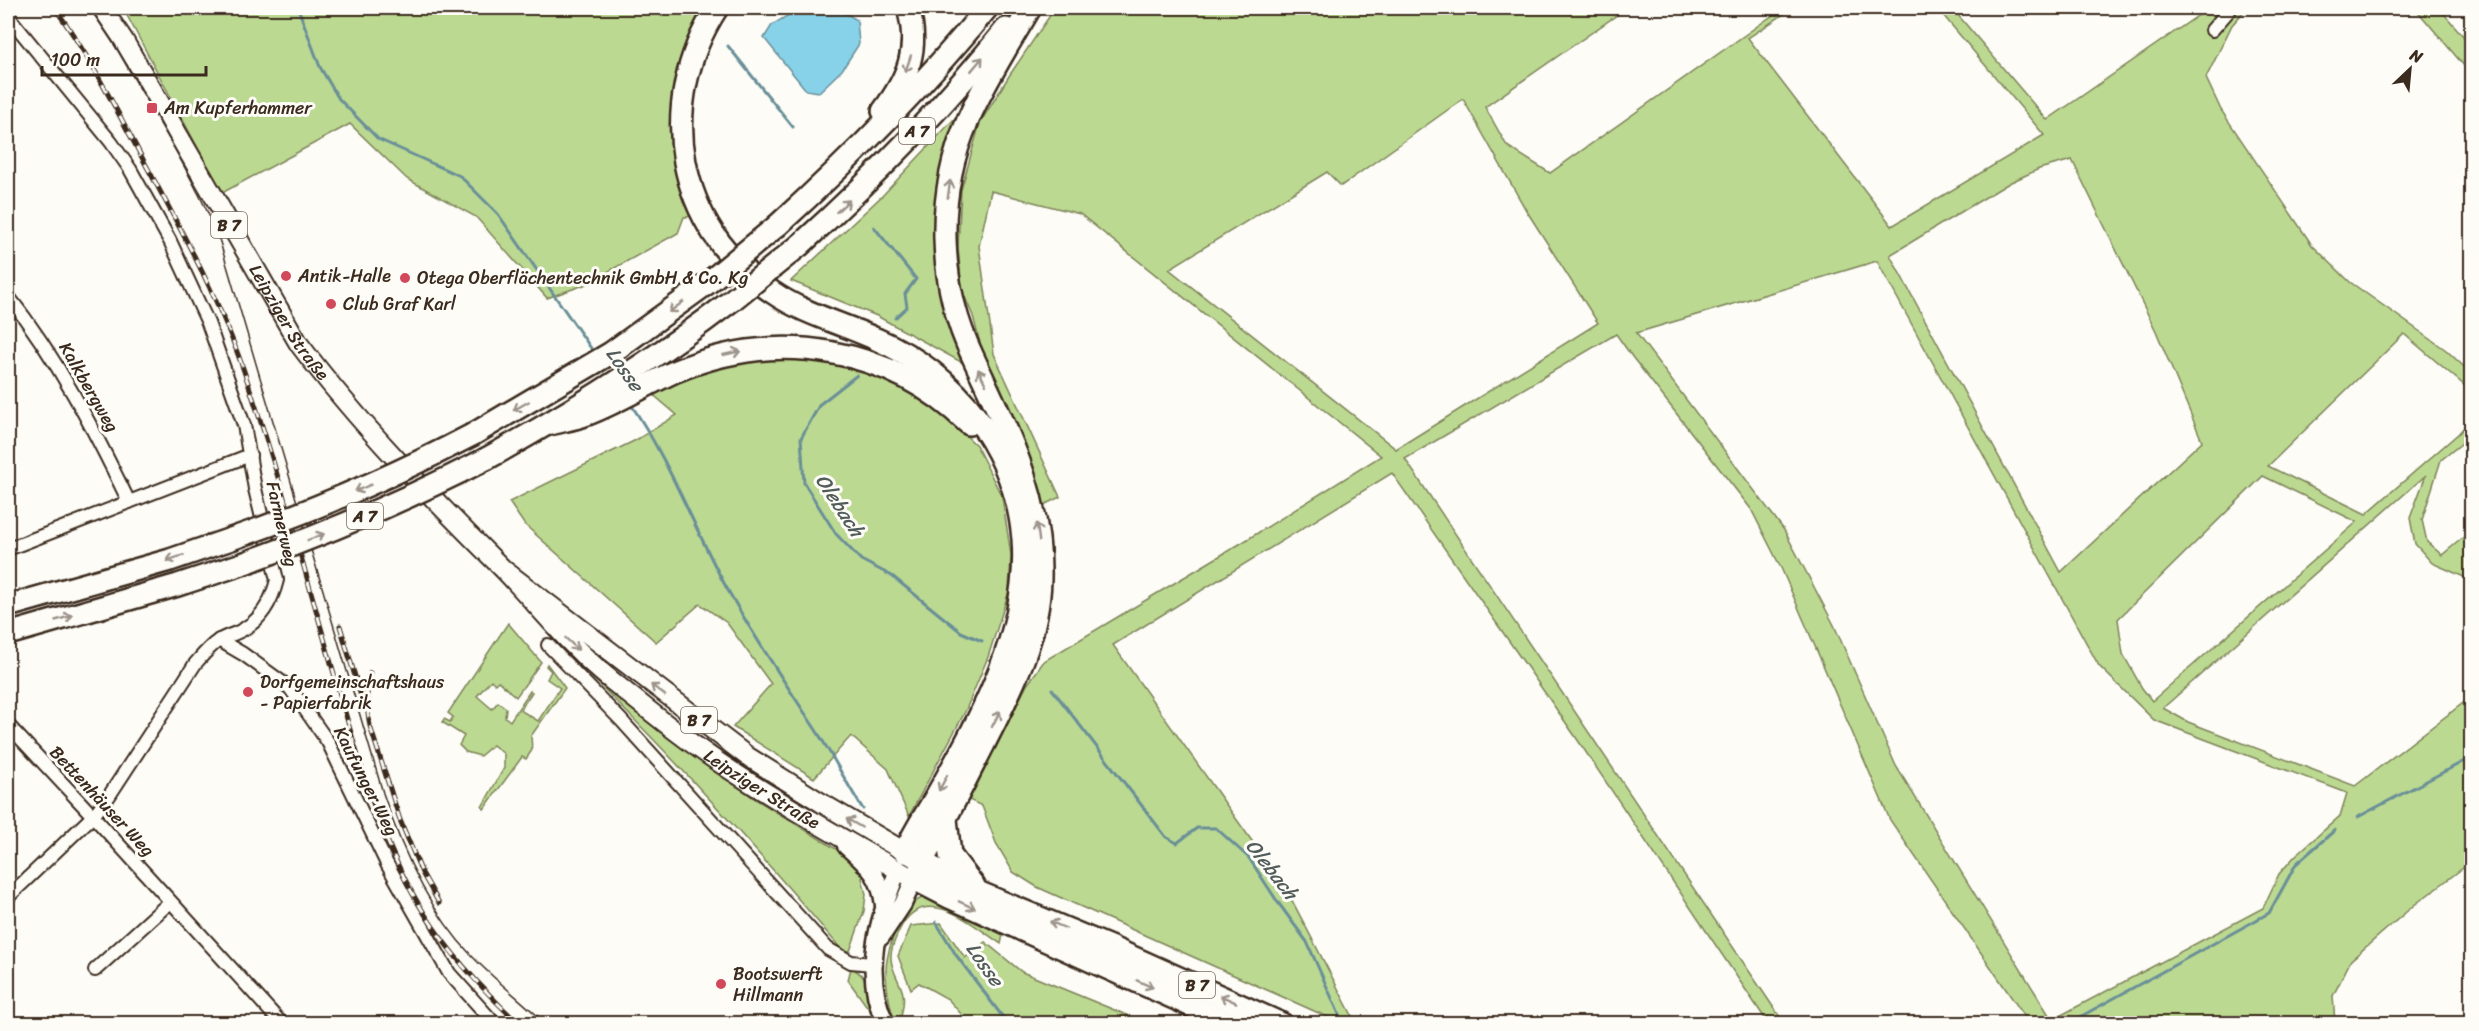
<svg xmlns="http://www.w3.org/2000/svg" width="2479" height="1031" viewBox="0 0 2479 1031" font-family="Sriracha,sans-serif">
<rect width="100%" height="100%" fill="#fdfcf7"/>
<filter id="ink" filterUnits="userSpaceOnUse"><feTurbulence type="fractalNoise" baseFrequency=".0167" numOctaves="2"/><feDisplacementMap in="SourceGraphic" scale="12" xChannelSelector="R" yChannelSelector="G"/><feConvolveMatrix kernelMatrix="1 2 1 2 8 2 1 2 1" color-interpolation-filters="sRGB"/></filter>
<g filter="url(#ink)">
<g fill="#bcd991" stroke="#7c8258" stroke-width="1.5" fill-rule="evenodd">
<path d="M123,8H711L684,68L698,216L684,217L678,233L584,285L547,298L476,217L407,179L350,124L222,193Z"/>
<path d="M1055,8H1627L1485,107L1507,146L1550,173L1783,8H1793L1748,38L1892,226L2044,135L1937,8H1952L2047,120L2209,8H2247L2232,25L2206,78L2221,110L2312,245L2350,282L2446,350L2472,374L2471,391L2404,334L2268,466L2366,514L2459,433L2471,419V436L2441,460L2422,520L2427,542L2442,555L2471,531V580L2432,563L2415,544L2410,518L2426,475L2163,708L2188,722L2355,786L2471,697V862L2413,906L2351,960L2333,996L2335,1023H2029L1890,820L1782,570L1751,509L1633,358L1616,334L1405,459L1784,1023H1768L1575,736L1392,473L1113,645L1286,889L1356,1023H1345L1323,1015L1037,887L1013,872L996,843L982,806L969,800L1027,685L1044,661L1248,539L1381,456L1080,214L991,191L979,246L994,354L1060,497L1042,506L983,355L973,316L962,290L958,247L961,190L980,123L1009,76ZM1463,99L1526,210L1598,323L1396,449L1169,269L1327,172L1341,186ZM2072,160L2156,331L2202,441L2061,572L1890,255L2009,183L2039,169ZM1877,261L2099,666L2154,720L2347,793L2340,816L2295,856L2279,874L2263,908L2052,1020L1896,766L1834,625L1784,530L1636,333ZM2263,476L2357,522L2152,701L2142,688L2123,654L2118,619Z"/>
<path d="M2415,8H2439L2471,45V74Z"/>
<path d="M956,117L939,182L935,222L950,325L961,362L877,316L791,281L883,195Z"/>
<path d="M749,357L823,359L901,383L948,419L976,445L1002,497L1011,555L1009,591L988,657L965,712L909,816L888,769L851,736L814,778L733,727L771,684L727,623L700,604L656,642L524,524L509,502L636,440L677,415L650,392L694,373Z"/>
<path d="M508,623L541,662L516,697L498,681L495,684L491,680L477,696L492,709L498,702L506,708L505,717L510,721L530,691L532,692L520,710L538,721L560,688L547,679L551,671L546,666L547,664L565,688L531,736L532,750L526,759L522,757L484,809L482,807L504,768V754L493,745L480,756L466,752L459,745L464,736L442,722L444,719L450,722L453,717L448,713Z"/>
<path d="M590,672L752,797L862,865L869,873L862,878L866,894L864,911L850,951L842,950C761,854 680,764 592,677Z"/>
<path d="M926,897L1003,935L1001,944C973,925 924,881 900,929C896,937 890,950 891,959C892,972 901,983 903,994C905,1002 902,1010 901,1017H893C889,1002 886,987 886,971C886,950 902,901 926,897Z"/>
<path d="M941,923L965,958L985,942L1022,972L1146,1023H969L948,999L919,983L911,989L898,956L911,926Z"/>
<path d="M851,968C867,974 871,992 868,1008L848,980Z"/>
</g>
<path fill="#88d2e9" stroke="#698f98" stroke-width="1.5" d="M800,8H837L857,20L859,44L842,70L819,92L806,90L764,38L772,25Z"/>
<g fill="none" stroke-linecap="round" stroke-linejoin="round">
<g stroke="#698f98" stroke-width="3">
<path d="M298,8L320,67L339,99L378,139L460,176L498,214L595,354"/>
<path d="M728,46L793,127"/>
<path d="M874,227L916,279L905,294L907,307L895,318"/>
<path d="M857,375L820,404L801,438L804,483L836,534L861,560L892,576L961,632L982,641"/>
<path d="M630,403C669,460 692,524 725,585C752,634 783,680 814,727C832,754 846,783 863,809"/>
<path d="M1052,689L1166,837L1177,843L1197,828H1216L1249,858L1277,901L1307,942L1342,1021"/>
<path d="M2358,817L2472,757"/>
<path d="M936,922L956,955L1008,1024"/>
<path d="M2067,1024L2269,913L2296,864L2335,830"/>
</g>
<g stroke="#3b2a1e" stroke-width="16">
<g id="street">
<path d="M8,16L111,142L130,169L170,241L208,323L244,425L255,489L277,580C272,600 263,618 244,629C236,634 226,636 218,641C209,647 202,656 195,664L109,796L93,816L8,897"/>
<path d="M2212,30L2231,8"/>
<path d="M8,296C58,359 94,430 129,502"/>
<path d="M8,549L250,455"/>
<path d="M219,640L243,654L290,688L328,742L387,864L449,973L495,1024"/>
<path d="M548,645L621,720L828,949L851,962L872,964"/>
<path d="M8,725L93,816L282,1024"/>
<path d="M95,970L170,902"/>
</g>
</g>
<g stroke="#3b2a1e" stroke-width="21">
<g id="secondary">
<path d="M846,846C868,866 880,874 884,905"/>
<path d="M881,937L903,904L914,879"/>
<path d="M886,1024C861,974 878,919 898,870"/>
</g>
</g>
<g stroke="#3b2a1e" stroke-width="22">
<g id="primary">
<path id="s1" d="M102,8L123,39L299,344C360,425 431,497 503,569C539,606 570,647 611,680C652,713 694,747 738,775C795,812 855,846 914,879L922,862L825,805L747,756L504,570"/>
</g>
</g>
<g stroke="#3b2a1e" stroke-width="26">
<g id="highway">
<path d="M717,8C655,103 675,228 772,292C804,314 841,323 876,339C958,374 1015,450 1023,539C1030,630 981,717 938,793C927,813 914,831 905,852"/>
<path d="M1030,8C1009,44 985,81 968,120C935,195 938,284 973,357C1007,431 1042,495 1040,579C1039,638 1010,692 984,744C964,783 944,823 922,862L980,893L1112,948L1282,1024"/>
<path d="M883,111C908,78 920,49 908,8"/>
<path d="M778,225C853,157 923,86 987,8"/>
<path d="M800,245C874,178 944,107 1006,29"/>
<path d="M550,424C561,421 574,419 585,415C617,403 645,385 676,371C778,328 890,347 969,424"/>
<path d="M472,435L611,353L709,282"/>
<path d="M486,459C571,412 653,361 731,301"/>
<path d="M8,606L170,560L231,539"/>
<path d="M8,634L178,585L242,564"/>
<path d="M946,819L950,855L974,886"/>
<path d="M914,879L949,897L1232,1024"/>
</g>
</g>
<use href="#street" stroke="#fdfcf7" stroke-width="12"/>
<use href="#secondary" stroke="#fdfcf7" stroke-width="16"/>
<use href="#primary" stroke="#fdfcf7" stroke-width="18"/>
<use href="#highway" stroke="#fdfcf7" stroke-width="21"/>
<path stroke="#3b2a1e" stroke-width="1.5" d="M90,8C120,51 146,96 171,142C189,175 207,207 220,242L383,793C402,851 429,911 471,955C494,980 522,1000 546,1024"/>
<g stroke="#3b2a1e" stroke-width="5">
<g id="rail">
<path d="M55,8C90,57 117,111 146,165C184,235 222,304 247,380C281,480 308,583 337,684C360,764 381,846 426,916C452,957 484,991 519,1024"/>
<path d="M340,626L363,703"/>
<path d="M370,673L366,701L370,726L400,820L422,873L439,903"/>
</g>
</g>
<use href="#rail" stroke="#fdfcf7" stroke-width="3" stroke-dasharray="9" stroke-linecap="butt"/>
<g stroke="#3b2a1e" stroke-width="26" stroke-linecap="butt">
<g id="highway-bridge">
<path d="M709,282L778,225"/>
<path d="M731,301L800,245"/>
<path d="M231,539C314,510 394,476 472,435"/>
<path d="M242,564C325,534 406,500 486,459"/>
</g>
</g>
<use href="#highway-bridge" stroke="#fdfcf7" stroke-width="21"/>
</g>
<defs><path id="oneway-shaft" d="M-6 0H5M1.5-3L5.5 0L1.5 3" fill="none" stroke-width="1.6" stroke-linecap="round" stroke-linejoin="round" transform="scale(1.5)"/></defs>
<g stroke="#9c938a">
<use href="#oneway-shaft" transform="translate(908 64) rotate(109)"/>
<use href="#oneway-shaft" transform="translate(977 64) rotate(-50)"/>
<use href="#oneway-shaft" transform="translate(949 189) rotate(-82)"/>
<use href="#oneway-shaft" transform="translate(843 206) rotate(-42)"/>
<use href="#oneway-shaft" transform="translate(676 307) rotate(144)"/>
<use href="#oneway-shaft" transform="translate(732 353) rotate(-13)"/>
<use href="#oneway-shaft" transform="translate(982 377) rotate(-116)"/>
<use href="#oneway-shaft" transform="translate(521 406) rotate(150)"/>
<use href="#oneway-shaft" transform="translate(363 488) rotate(157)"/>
<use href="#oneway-shaft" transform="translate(1038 532) rotate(-98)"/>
<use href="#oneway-shaft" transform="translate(316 537) rotate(-21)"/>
<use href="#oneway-shaft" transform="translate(175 558) rotate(162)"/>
<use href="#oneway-shaft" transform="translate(64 618) rotate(-16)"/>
<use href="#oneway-shaft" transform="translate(572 644) rotate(43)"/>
<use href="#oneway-shaft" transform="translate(658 690) rotate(-142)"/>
<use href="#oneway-shaft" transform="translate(996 719) rotate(-63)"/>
<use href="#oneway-shaft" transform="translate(943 783) rotate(118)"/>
<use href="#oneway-shaft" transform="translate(854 823) rotate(-150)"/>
<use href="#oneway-shaft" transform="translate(967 905) rotate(24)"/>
<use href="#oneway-shaft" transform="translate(1058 925) rotate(-157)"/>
<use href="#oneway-shaft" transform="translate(1145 984) rotate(24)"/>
<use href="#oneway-shaft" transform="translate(1228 999) rotate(-156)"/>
</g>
</g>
<g fill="#d1495b" stroke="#fdfcf7" stroke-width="2">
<rect x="146" y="102" width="12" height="12" rx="3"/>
<circle cx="286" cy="276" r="6"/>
<circle cx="405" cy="278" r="6"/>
<circle cx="331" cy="304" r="6"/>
<circle cx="248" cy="692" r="6"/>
<circle cx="721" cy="984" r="6"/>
</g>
<g text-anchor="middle" stroke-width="6" stroke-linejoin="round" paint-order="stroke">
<g fill="#fdfcf7" stroke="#75695f" stroke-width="1.5">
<rect x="899" y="118" width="36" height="26" rx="4.5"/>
<rect x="211" y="212" width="36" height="26" rx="4.5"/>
<rect x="347" y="503" width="36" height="26" rx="4.5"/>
<rect x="681" y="707" width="36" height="26" rx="4.5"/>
<rect x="1179" y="972" width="36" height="26" rx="4.5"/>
</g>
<g font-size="16" font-weight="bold" fill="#3b2a1e">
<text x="917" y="137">A 7</text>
<text x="229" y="231">B 7</text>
<text x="365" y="522">A 7</text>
<text x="699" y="726">B 7</text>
<text x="1197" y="991">B 7</text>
</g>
<g font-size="18" fill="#3b2a1e" stroke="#fdfcf7" text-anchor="start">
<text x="164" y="114">Am Kupferhammer</text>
<text x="298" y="282">Antik-Halle</text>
<text x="417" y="284">Otega Oberflächentechnik GmbH &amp; Co. Kg</text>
<text x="343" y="310">Club Graf Karl</text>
<text x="260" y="688">Dorfgemeinschaftshaus<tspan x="260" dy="21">- Papierfabrik</tspan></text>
<text x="733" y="980">Bootswerft<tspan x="733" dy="21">Hillmann</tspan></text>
</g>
<g font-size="18" fill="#3b2a1e" stroke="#fdfcf7">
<text dy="6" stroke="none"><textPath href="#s1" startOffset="366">Leipziger Straße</textPath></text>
<text transform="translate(89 387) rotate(60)" y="6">Kalkbergweg</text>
<text transform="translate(282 524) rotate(77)" y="6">Farmerweg</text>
<text transform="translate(366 781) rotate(63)" y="6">Kaufunger Weg</text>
<text dy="6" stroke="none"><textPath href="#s1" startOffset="1035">Leipziger Straße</textPath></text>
<text transform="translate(102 801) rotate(47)" y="6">Bettenhäuser Weg</text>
</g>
<g font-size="20" font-style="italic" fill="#525c5b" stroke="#fdfcf7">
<text transform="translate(625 369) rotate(55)" y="7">Losse</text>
<text transform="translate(840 505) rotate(57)" y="7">Olebach</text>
<text transform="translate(1272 869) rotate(52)" y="7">Olebach</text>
<text transform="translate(985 964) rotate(55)" y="7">Losse</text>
</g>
</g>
<rect width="2479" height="1031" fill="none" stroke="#fdfcf7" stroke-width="30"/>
<rect x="15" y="15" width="2449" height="1001" fill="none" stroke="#3b2a1e" stroke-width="2" filter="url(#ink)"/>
<g transform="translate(2410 69) rotate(26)" stroke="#fdfcf7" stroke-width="4.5" paint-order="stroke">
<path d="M0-4.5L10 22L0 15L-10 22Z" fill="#3b2a1e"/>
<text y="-9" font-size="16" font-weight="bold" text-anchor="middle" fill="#3b2a1e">N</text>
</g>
<path d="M42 66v9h164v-9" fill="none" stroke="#3b2a1e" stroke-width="3"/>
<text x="51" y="66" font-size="18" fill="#3b2a1e" stroke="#fdfcf7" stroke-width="4.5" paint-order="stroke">100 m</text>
</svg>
